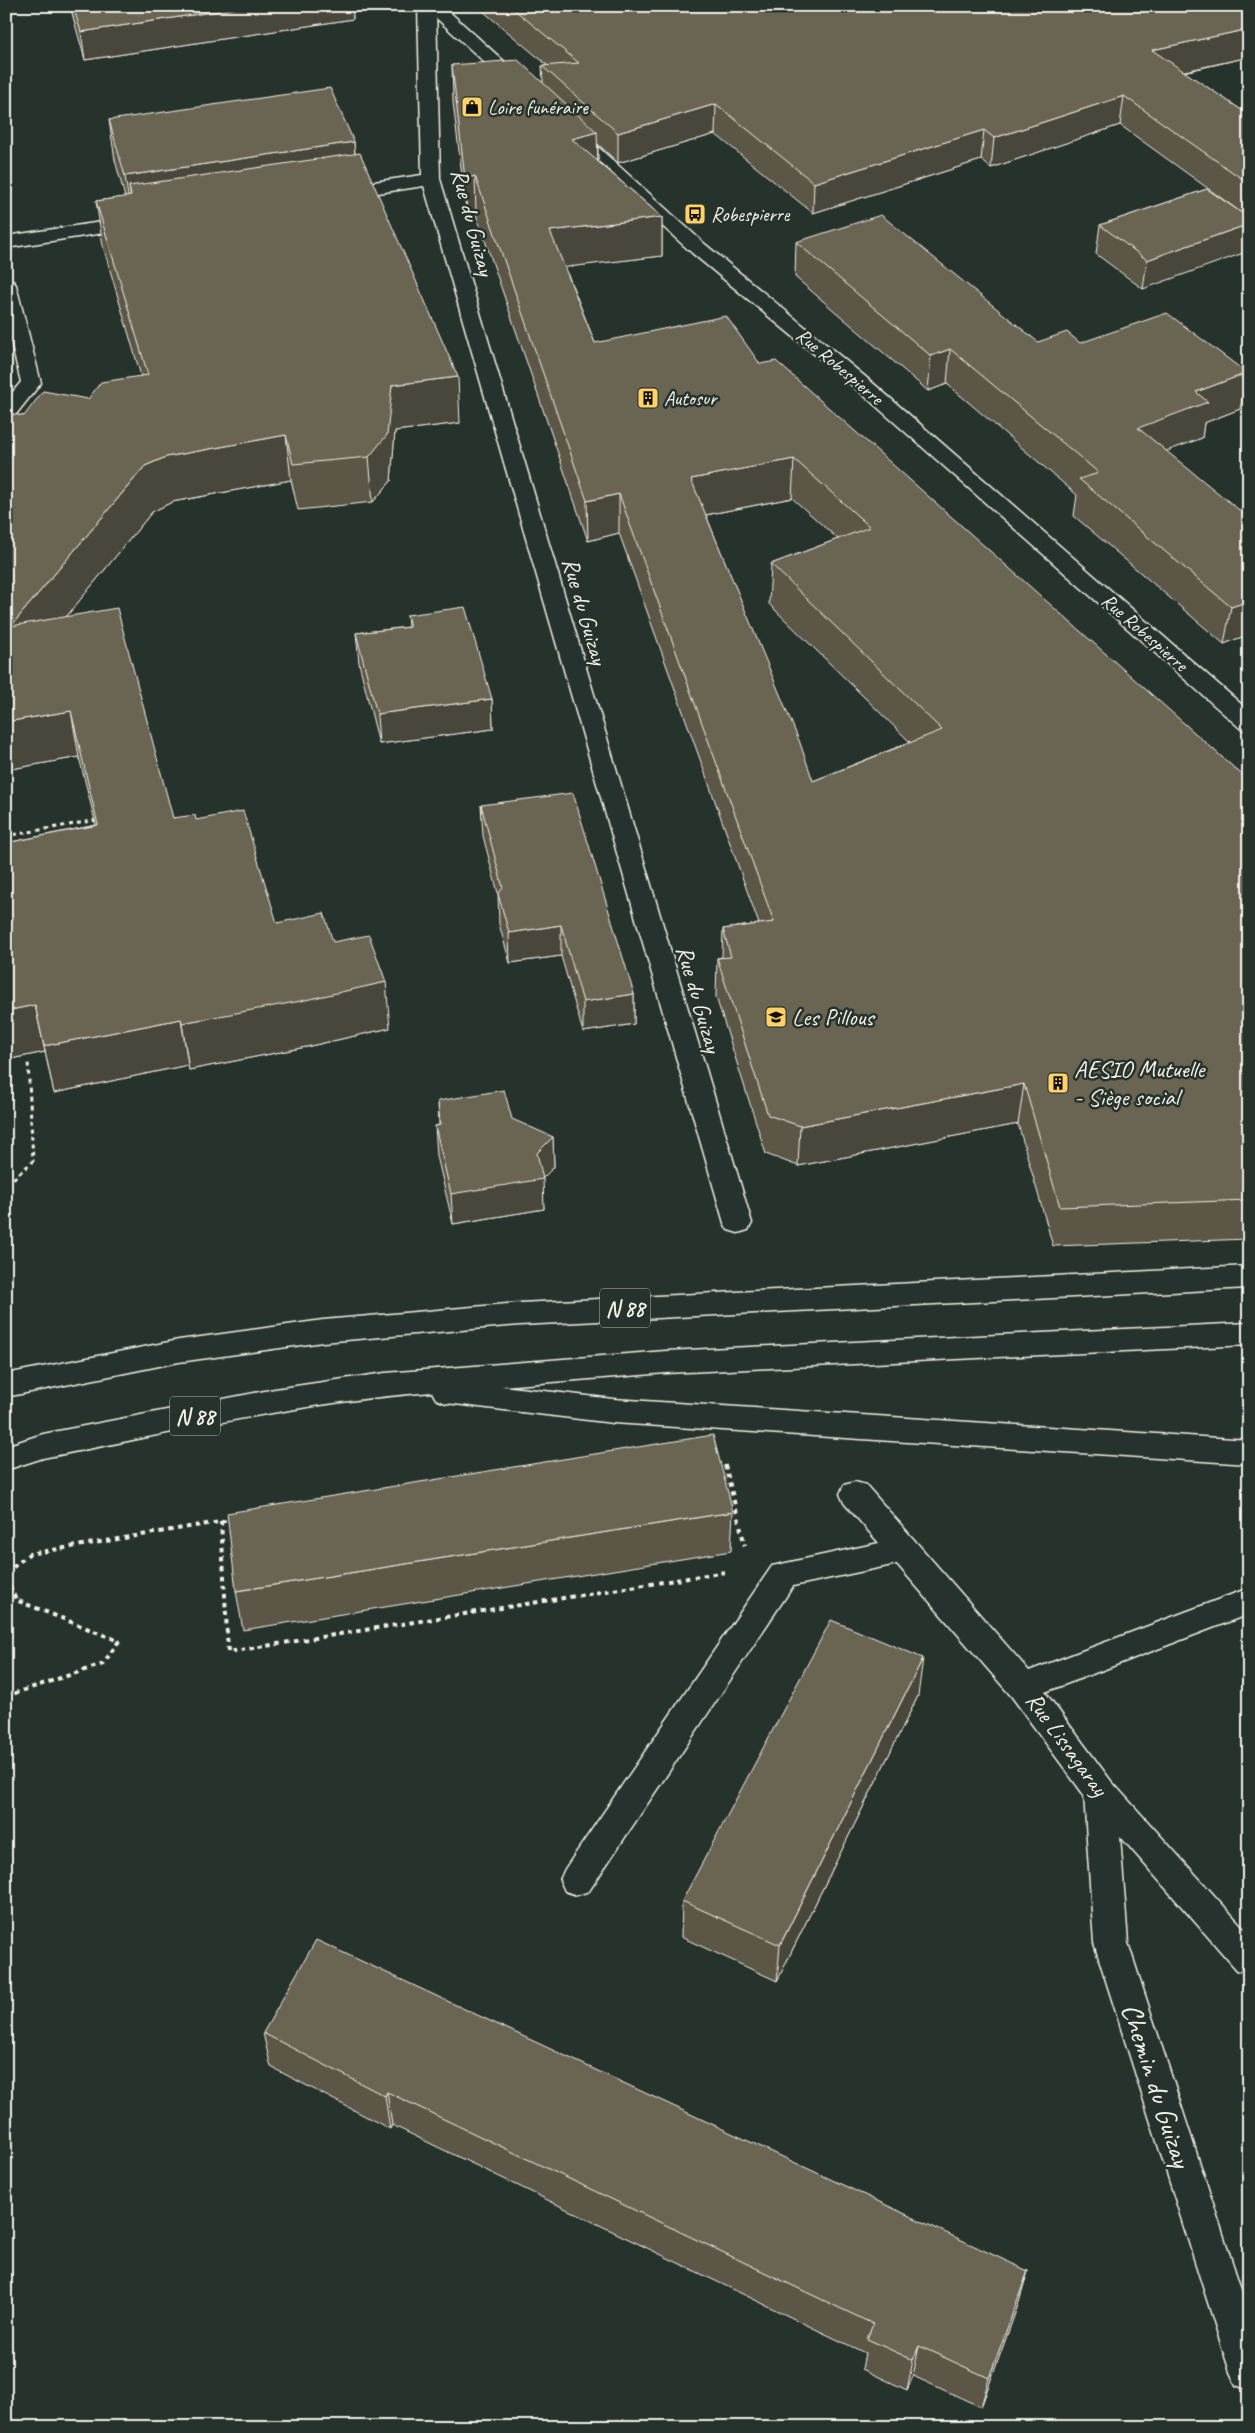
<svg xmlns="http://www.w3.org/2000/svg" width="1255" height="2433" viewBox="0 0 1255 2433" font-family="Caveat,sans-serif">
<rect width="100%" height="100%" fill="#26332d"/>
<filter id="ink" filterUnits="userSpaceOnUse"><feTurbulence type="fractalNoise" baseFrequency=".02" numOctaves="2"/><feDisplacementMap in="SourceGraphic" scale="10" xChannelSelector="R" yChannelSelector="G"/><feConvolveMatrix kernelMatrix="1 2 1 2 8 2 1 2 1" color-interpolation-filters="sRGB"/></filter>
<g filter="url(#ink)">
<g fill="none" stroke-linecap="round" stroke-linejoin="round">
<g stroke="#f4f1e8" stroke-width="3">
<g id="minor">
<path d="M418,6H436L440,179L752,1223L748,1230L738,1233L728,1230L724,1223L424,186L339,199L332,197L330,193L332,189L339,187L422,175Z"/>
<path d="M136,217L143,219L146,223L143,227L6,248V236Z"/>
<path d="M6,279L13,281L16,285L41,383L13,418L6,420V400L21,382L6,322Z"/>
<path d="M855,1482L866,1485L1029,1671L1249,1588V1614L1045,1692L1111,1781L1249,1934V1974L1237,1970L1120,1836L1128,1943L1249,2314V2390L1236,2385L1230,2372L1094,1943L1084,1795L1012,1697L897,1564L793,1586L589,1891L577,1895L565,1891L560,1880L565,1869L772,1566L879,1543L844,1503L840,1494L844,1485Z"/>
</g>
</g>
<g stroke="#f4f1e8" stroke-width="3">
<g id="major">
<path d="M423,6H443L528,83L531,87L528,91H516Z"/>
<path d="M570,126L577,128L706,245L874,384L1249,711V731L1241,729L860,392L692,253L563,136L561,132L563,128Z"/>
</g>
</g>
<g stroke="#f4f1e8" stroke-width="3">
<g id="highway">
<path d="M1249,1266V1288L520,1325L323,1342L179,1362L6,1397V1374L179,1340L323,1320L520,1303Z"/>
<path d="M1249,1323V1345L666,1373L502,1386L613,1399L1249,1440V1464L613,1423L446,1403L436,1399L432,1392C301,1402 172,1433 43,1458L6,1470V1446L43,1434L275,1389L385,1373L666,1351Z"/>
</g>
</g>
<g stroke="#f4f1e8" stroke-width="3" stroke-dasharray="4 4" stroke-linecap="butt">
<path d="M6,836L97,820"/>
<path d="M6,1182L13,1179L33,1161L28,1061"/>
</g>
<g stroke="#f4f1e8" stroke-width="4" stroke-dasharray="4.5 4.5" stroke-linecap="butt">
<path d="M725,1465L745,1546"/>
<path d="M221,1521L228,1652L725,1572"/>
<path d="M6,1573L29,1554L231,1520"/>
<path d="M6,1578L16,1600L119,1641L103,1664L6,1696"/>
</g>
<use href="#minor" fill="#26332d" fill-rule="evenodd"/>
<use href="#major" fill="#26332d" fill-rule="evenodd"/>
<use href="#highway" fill="#26332d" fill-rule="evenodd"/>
</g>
<g fill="#5b5747" stroke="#f4f1e8" fill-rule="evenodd">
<path d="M70,6H352L353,19L85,60Z"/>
<path d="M477,6H1105L1106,10L1249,6V57L1184,72L1249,115V211L1242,213L1120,125L991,168L981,160L813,213L715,134L618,163L598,144V161L662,217V256L565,267L595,343L760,364L1249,781V1239L1053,1246L1018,1124L798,1166L766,1154L716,997L717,958L722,957L723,929L759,924L619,533L588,541L476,214L467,217L453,102L452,65L543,82L542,66L547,65ZM792,498L838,539L771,564L769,604L910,742L813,781L706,515Z"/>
<path d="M109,120L354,142L355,153L460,423L395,431L391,481L373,502L298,510L291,480L172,502L152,512L66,617L173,818L196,820L277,923L333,942L390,1028L306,1047L189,1070L188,1065L54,1093L45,1052L6,1060V843L96,825L79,757L6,770V413L24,416L88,399L141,376L103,246L96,201L125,197L115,160Z"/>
<path d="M1207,189L1143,289L1096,254L1100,225Z"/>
<path d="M796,242L1038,342L1080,343L1240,409L1204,423L1202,438L1166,451L1249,634L1224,644L1074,516L1077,495L947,384L928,391L795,277Z"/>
<path d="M407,615L492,699L493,729L379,744L359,663L356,633L408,627Z"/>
<path d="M481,805L634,994V1024L583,1032L561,956L510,963L499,924L498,893L483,836Z"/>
<path d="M438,1101L553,1137L554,1167L542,1179L544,1209L453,1224L437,1156L435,1126L439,1125Z"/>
<path d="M733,1512L731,1551L243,1630L236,1591Z"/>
<path d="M918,1696L777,1981L681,1937L682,1901Z"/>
<path d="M263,2033L1028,2271L1019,2302L981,2407L913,2376L907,2390L862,2369L865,2353L392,2125L390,2129L271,2067Z"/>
</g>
<g fill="#4a473a" stroke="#f4f1e8">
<path d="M251,6H352L353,19L85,60L81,32Z"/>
<path d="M1249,29V57L1148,79L1152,50Z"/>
<path d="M1124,96L1120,125L991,168L994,138Z"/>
<path d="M716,104L715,134L618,163V133Z"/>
<path d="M984,130L981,160L813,213L814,183Z"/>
<path d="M597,132L598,169L572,139Z"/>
<path d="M354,142L357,182L129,186L133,215L131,216L125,176Z"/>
<path d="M475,176L476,214L467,217L465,179Z"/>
<path d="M1248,183H1249V211L1242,213Z"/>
<path d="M662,217V256L551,269L550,231Z"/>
<path d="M1249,224V251L1143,289L1147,260Z"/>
<path d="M950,349L947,384L928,391L931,356Z"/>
<path d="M1247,373L1240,409L1204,423L1202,438L1132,464L1138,428L1196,392Z"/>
<path d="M458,377L460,423L395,431L391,481L373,502L369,457L392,385Z"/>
<path d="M286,435L291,480L172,502L152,512L21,672L11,626L145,466L166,457Z"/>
<path d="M794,459L792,498L690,518L691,479Z"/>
<path d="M619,494V533L588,541L587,501Z"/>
<path d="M1249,601V634L1224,644L1231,607Z"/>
<path d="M492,699L493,729L379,744L377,714Z"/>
<path d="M71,711L79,757L6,770V722Z"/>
<path d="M561,925V956L510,963L509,933Z"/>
<path d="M386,982L390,1028L306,1047L189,1070L182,1023Z"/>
<path d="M634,994V1024L583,1032V1002Z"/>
<path d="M35,1005L45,1052L6,1060V1011Z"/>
<path d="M181,1019L188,1065L54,1093L44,1046Z"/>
<path d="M1024,1084L1018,1124L798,1166L800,1126Z"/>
<path d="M553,1137L554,1167L542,1179H543L544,1209L453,1224L451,1194L537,1153Z"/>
<path d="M923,1658L918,1696L777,1981L780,1945Z"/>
<path d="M387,2092L392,2125L390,2129L385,2096Z"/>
<path d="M1028,2271L1019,2302L981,2407L989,2378Z"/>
<path d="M919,2346L913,2376L907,2390L913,2360Z"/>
</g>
<g fill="#6a6553" stroke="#f4f1e8" fill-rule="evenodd">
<path d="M73,6H251L81,32Z"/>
<path d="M510,6H1105L1106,10L1121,6H1249V29L1152,50L1249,115V183H1248L1124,96L994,138L984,130L814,183L716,104L618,133L542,66L579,63Z"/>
<path d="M518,60L597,132L572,139L662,217L550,231L595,343L726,316L760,364L776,361L1249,781V1200L1060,1207L1024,1084L800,1126L768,1115L717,958L731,957L723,929L774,922L619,494L587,501L475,176L465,179L452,65ZM794,459L870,527L771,564L942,730L813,781L800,743L691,479Z"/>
<path d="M330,88L354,142L125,176L109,120Z"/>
<path d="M360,153L458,377L392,385L387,435L369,457L293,464L286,435L166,457L145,466L11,626L117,608L173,818L195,815L196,820L243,811L277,923L324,913L333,942L369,935L386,982L301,1001L182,1023L181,1019L44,1046L35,1005L6,1011V843L98,825L71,711L6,722V413L24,416L43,391L88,399L101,382L148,375L96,201L131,196L129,186Z"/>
<path d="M1207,189L1249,218V224L1147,260L1100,225Z"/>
<path d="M881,215L1038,342L1067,332L1080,343L1167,313L1247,373L1196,392L1208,402L1138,428L1249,518V601L1231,607L1079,479L1099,473L950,349L931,356L796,242Z"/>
<path d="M465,607L492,699L377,714L356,633L410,627L407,615Z"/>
<path d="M573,793L634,994L583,1002L561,925L509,933L498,894L503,888L481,805Z"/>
<path d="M504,1090L512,1119L553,1137L537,1153L543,1179L451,1194L435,1126L440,1125L438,1101Z"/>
<path d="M713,1435L733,1512L236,1591L227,1513Z"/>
<path d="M831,1620L923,1658L780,1945L682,1901Z"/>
<path d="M316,1940L1028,2271L989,2378L919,2346L913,2360L867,2339L873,2324L387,2092L385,2096L263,2033Z"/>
</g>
</g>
<defs>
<g id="shop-square" transform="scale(1.125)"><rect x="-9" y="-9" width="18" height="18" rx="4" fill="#ffd166" stroke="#26332d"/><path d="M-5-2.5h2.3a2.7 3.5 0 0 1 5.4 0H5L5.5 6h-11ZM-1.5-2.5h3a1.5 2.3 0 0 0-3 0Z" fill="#111"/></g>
<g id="bus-square" transform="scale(1.125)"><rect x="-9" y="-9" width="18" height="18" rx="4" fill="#ffd166" stroke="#26332d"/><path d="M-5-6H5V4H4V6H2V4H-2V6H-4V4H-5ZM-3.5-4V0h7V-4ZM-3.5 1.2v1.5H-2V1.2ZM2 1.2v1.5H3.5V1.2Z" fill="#111"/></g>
<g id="building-square" transform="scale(1.125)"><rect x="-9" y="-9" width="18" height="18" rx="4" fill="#ffd166" stroke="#26332d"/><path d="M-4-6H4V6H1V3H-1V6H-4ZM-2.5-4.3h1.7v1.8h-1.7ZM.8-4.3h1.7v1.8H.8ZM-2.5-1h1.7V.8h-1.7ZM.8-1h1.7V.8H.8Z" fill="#111"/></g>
<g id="school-square" transform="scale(1.125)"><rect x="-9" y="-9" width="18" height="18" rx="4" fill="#ffd166" stroke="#26332d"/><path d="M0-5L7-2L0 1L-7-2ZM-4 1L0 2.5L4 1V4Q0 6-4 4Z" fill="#111"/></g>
</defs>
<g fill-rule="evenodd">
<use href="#shop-square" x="472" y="107"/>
<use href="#bus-square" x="695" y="214"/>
<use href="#building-square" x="648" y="398"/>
<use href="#school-square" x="776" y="1017"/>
<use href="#building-square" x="1058" y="1083"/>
</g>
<g text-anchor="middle" stroke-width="5" stroke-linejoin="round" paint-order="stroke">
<g font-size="20" fill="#f4f1e8" stroke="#26332d" text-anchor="start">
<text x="488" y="114">Loire funéraire</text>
<text x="711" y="221">Robespierre</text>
<text x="664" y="405">Autosur</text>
</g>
<g font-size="20" fill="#f4f1e8" stroke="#26332d">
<text transform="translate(840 366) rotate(40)" y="7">Rue Robespierre</text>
<text transform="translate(1145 632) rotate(41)" y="7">Rue Robespierre</text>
</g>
<g fill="#26332d" stroke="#b6b8b0" stroke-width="1">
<rect x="600" y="1288.5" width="50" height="39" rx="4"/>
<rect x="170" y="1396.5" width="50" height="39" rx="4"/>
</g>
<g font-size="22" font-weight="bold" fill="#f4f1e8">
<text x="625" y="1316">N 88</text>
<text x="195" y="1424">N 88</text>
</g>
<g font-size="24" fill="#f4f1e8" stroke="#26332d">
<text transform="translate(473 222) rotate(75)" y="8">Rue du Guizay</text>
<text transform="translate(585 611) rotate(74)" y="8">Rue du Guizay</text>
<text transform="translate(699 999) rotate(74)" y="8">Rue du Guizay</text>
<text transform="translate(1067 1744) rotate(54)" y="8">Rue Lissagaray</text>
</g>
<g font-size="24" fill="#f4f1e8" stroke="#26332d" text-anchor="start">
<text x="792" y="1025">Les Pillous</text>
<text x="1074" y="1077">AESIO Mutuelle<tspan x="1074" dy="28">- Siège social</tspan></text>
</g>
<g font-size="29" fill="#f4f1e8" stroke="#26332d">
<text transform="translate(1157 2085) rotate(72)" y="10">Chemin du Guizay</text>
</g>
</g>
<rect width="1255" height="2433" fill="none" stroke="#26332d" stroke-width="25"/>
<rect x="12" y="12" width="1230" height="2408" fill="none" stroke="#f4f1e8" stroke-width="2" filter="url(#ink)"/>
</svg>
